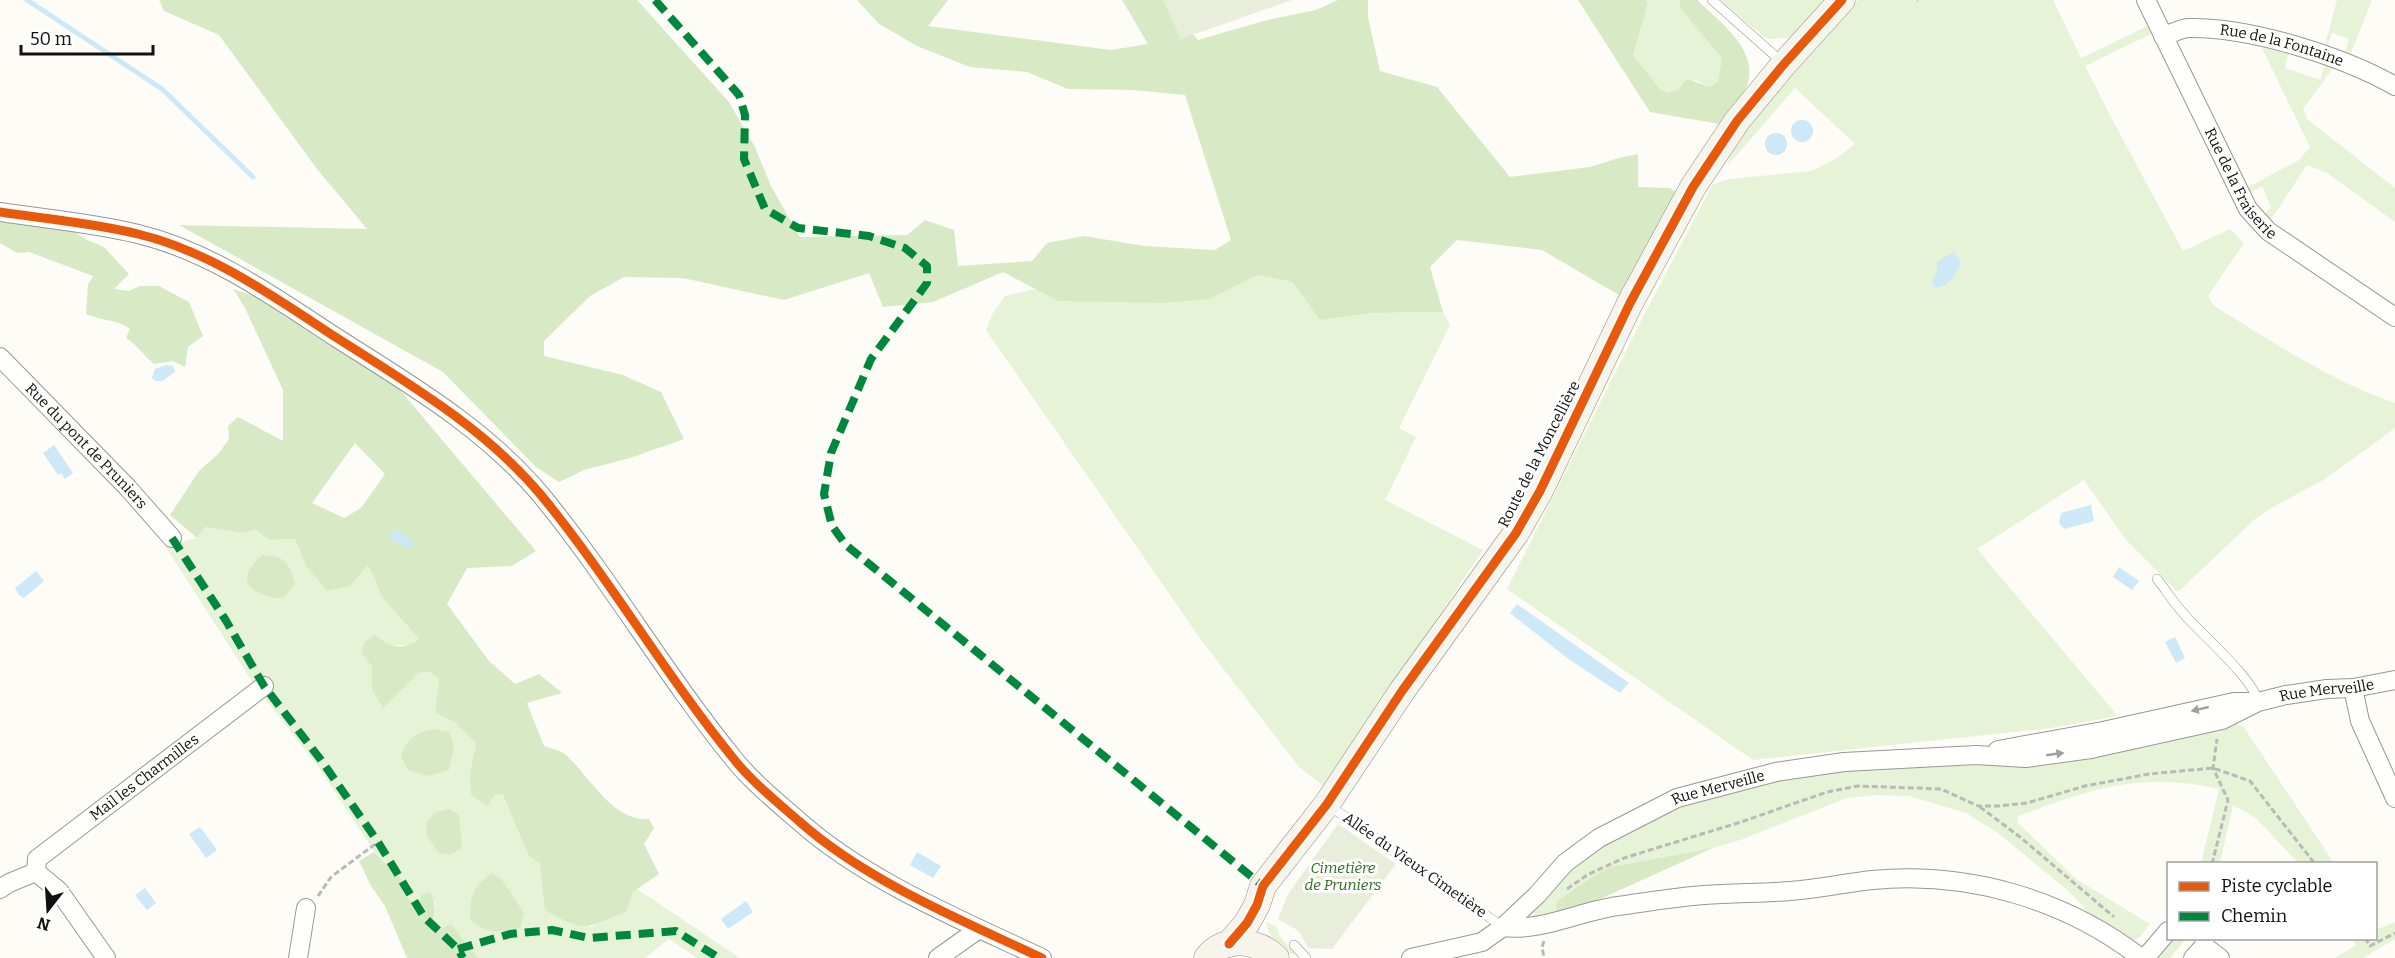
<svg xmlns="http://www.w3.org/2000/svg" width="2395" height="958" viewBox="0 0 2395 958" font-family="Bitter,serif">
<rect width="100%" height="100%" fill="#fdfcf7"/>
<g fill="#e7f3d7">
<path d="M1646,0H1680L1679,3L1722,58L1718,81L1710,87L1695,80L1682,84L1677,90L1667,93L1660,89L1633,55L1648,4Z"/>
<path d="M1719,0H1823L1792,38L1767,39Z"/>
<path d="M1858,0H2053L2081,58L2148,26L2151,34L2085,66L2115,125L2183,251L2230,229L2244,243L2208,296L2213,305C2272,342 2330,380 2395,403V428L2325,479L2271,508L2255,519L2178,592L2127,541L2084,480L1977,549L2118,716L2051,728L1753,760L1507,589L1643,317L1713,184L1730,179L1811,171L1834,160L1855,144L1795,88L1728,165L1731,147L1786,77Z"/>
<path d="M2337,0H2372L2351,53L2345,51L2349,39L2332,33L2327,46L2325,45Z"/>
<path d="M2262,48L2288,54L2285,68L2320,80L2325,65L2333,68L2303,109L2307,119L2395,188V222L2327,173L2307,165L2270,221L2263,216L2271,207L2262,186L2250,193L2248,187L2299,160L2310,147Z"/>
<path d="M1258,275L1292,282L1320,320L1373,313L1443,312L1450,325L1399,428L1416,437L1385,500L1483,550L1324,786L1299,767L1202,641L986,330L993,313L1005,296L1036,289L1058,301L1210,299Z"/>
<path d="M205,527L243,533L255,528L269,540L295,539L306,566L350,586L366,565L374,575L381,596L419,639L410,645H387L361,652L372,667V690L384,707L419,673L430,672L439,679L435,713L454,722L476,743L470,773L496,794L503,795C523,845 557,885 590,927L626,912L633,892L637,889L740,958H697L669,939L645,958H478L451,924L432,935L431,923L436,902L419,906L407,898L409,886L374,851L319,768L253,683L165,546L197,538Z"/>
<path d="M2230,721L2243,726L2334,863H2298L2256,818L2233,805L2220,863H2201L2219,789C2142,771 2090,789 2019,816L2017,822L2076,879L2150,924L2140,937L2128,943L2086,914L2084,907L2066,889L1998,833L1966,813L1909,796L1874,795L1847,798L1740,840L1713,848L1610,867C1581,881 1574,887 1559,914L1540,917L1534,915L1531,909L1572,866L1607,841L1668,810L1729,792L1790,777L1857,769L2022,764Z"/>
<path d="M1266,922L1276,926L1281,938L1296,955C1279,953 1270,939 1266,922Z"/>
<path d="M2395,922V939L2363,958H2335L2356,945L2352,939L2376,938V925L2378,929Z"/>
<path d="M2172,939H2186L2170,958H2155Z"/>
</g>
<g fill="#d8eac5" fill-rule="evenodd">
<path d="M159,0H637L729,102L755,147L771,186L800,237L907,235L925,220L954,230L958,266L1032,261L1047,243L1084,236L1144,246L1215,250L1231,240L1185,95L1133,90L1068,89L1027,72L970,67L917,46L879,24L857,0H948L928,26L1111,50L1148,44L1122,0H1165L1198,40L1267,20L1316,10L1338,0H1368V17L1380,71L1437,87L1510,177L1590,167L1619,158L1638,154V187L1670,188L1677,193L1624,298L1542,250L1457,240L1430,267L1443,312L1373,313L1320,320L1292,282L1258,275L1210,299L1162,303L1058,301L1003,272L933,302L883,307L869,273L784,300L683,278L624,277L590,296L544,341V356L623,375L661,392L684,439L630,458L584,470L559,482L536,467L443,372L179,225L367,229L317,169L219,35L164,11Z"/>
<path d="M1578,0H1646L1648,4L1633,55L1660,89L1667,93L1677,90L1687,79L1710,87L1718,81L1722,58L1682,10L1679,2L1680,0H1697C1720,22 1764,53 1745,91C1738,103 1728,113 1719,124L1650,112Z"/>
<path d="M0,216L69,228L85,239L104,247L129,274L114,289L129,291L140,286H159L189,302L203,336L188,347L185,367L173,361L154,364C144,356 136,344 126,338L130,329C117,319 102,321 86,314L88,285L93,276L29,252L17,253L0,243Z"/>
<path d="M233,289L260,298L349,353L400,390L536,551L512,566L467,568L447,604L489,661L515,684L539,674L562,693L527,703L544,746C551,749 561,750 566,755C590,776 612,822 649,819L654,828L644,844L659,874L633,892L626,912C583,929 587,933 545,910L540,863L529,856L503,795L496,794L487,806L471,795L470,773L476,743L454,722L435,713L439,679L430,672L419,673L383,708L372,690V667L361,652L365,642L375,635C389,647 403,651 419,639L381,596L374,576L367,566L350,586L327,591L306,566L295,539L269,540L255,529L243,533L205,527L197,538L170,515L199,471L219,453L229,439L228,426L238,417L283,441V390L244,306ZM355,443L385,474L361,508L344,518L312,503Z"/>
<path d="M262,555C285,556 289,562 295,584L283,599C251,595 232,582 262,555Z"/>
<path d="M434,729L450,732L454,748L449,770L428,776L408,770L401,756C407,737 416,733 434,729Z"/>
<path d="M449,809L459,815L462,848L450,855L439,853L427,836L426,824L434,813Z"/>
<path d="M1713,848L1589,904L1559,914L1556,910L1557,902C1574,889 1591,876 1610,867Z"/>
<path d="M374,852L409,886L407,898L418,905L421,895L430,892C439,908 431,917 432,934L451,924L478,958H407L385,906L371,886L359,861Z"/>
<path d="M492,873L502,880L524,913L520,928C499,933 487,934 470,920C470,896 472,887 492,873Z"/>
</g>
<g fill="#e9eedb">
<path d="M1163,0H1292L1181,39Z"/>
<path d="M1338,824L1396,864L1332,949L1308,948L1299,931L1278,919L1288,894Z"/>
</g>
<g fill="#cde8f7">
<circle cx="1802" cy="131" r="11"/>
<circle cx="1776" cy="144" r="11"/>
<path d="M1954,252L1961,262C1955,275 1951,286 1935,288L1932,281L1937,273V262Z"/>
<path d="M167,365L173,366L175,372L162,381H156L152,378L155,369Z"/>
<path d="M54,445L73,473L65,479L61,473L58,475L43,453Z"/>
<path d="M2091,505L2094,521L2064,529L2059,523L2061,513Z"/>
<path d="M396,529L414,543L410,549L400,545L389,536Z"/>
<path d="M2119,567L2139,581L2132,590L2113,577Z"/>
<path d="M36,571L44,581L24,598L19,595L15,588Z"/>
<path d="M1517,604L1629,683L1620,693L1567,658L1510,613Z"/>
<path d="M2175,637L2185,658L2176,663L2165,642Z"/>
<path d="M200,827L217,850L206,858L189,834Z"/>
<path d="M917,852L941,866L933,878L910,865Z"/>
<path d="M145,888L156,903L147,910L135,895Z"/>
<path d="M746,901L753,912L728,929L721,919Z"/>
</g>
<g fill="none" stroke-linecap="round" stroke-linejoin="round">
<path stroke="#cde8f7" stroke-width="5" d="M27,0L162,89L253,177"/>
<g stroke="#979795" stroke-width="10">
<g id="lane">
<path d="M1712,0L1782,62"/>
<path d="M2157,579C2166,590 2173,602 2183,613C2200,633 2254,679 2258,702"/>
<path d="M1328,805L1503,927"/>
<path d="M1294,945L1306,958"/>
</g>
</g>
<g stroke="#979795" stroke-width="20">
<g id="street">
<path id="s1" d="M2146,0L2248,209L2268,231L2395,317"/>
<path id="s2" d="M2163,36C2171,34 2181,28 2189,28C2250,27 2342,56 2395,86"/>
<path d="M0,212C46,219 93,223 138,234C212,252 274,297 337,338C409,384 485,428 541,495C610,579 664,673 733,758C751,781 777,802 800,822C865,880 963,921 1042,958"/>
<path id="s3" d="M0,357L128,488L172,538"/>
<path d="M2353,688L2360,721L2395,798"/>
<path d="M1998,750L2103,731L2234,702H2251"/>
<path id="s4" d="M36,872L37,859L264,686"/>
<path d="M0,889L9,883L36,872L59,891L106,958"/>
<path d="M1503,927C1541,932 1580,911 1618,906C1647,902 1676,897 1704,895C1733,893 1762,893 1791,891C1818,889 1845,883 1872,880C1968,871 2065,899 2141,958"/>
<path d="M2204,946L2220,958"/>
<path d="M298,958L306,908"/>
<path d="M938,958L979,929"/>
<path id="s5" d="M1411,958L1482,942L1503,927L1537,895L1565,863L1599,838L1677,798L1776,772L1844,762L1976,755L2026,758L2091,749L2222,720L2258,702L2286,695L2327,689L2353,688L2395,680"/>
<path d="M2145,958L2168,931"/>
<path d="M2193,958L2204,946L2205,938"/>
</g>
</g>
<g stroke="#8e8d8b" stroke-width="27">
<g id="secondary">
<path d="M1229,944L1247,923L1257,905L1263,886L1327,804L1402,691L1516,533L1540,491L1630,303L1693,187L1737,121L1784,64L1842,0"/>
<path d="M1207,958C1224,935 1258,940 1276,958"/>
</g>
</g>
<g stroke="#b9b9b8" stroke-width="3" stroke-dasharray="6 3" stroke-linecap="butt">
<path d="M1917,0H1918"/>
<path d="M1980,807L2020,837L2114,917"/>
<path d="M2212,864L2228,800L2213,768L2217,739"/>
<path d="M1567,889L1587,875L1624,858L1741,822L1827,792L1858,786L1941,789L1978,806H1999L2027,803L2085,786L2149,774L2213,768L2250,781L2315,864"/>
<path d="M318,896L331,877L378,842"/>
<path d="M2365,938L2370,946L2395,933"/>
<path d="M1544,941L1542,947L1544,958"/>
</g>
<use href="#lane" stroke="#fffffe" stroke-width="9"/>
<use href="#street" stroke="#fffffe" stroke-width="18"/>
<use href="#secondary" stroke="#f6f4eb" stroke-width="26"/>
<g stroke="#00873e" stroke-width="8" stroke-dasharray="15 8" stroke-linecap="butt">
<path d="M655,0L739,95L745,115L744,159L765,209L798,228L869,236L905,248L927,266V283L871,359L831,453L824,494L832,526L846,545L1263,886"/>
<path d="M172,538L225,619L264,686L321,760L378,842L424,917L458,949L463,958"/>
<path d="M458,949L510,934L552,930L589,938L676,931L719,958"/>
</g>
<g stroke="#fff" stroke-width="13">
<g id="cycleway">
<path d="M0,212C46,219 93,223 138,234C212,252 274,297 337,338C409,384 485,428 541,495C610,579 664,673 733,758C751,781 777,802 800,822C865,880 963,921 1042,958"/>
<path d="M1229,944L1247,923L1257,905L1263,886L1327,804L1402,691L1516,533L1540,491L1630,303L1693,187L1737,121L1784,64L1842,0"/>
</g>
</g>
<use href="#cycleway" stroke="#e8590c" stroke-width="9"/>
</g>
<defs><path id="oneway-solid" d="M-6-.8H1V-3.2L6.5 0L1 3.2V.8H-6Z" transform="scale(1.5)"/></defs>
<g fill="#a0a09f">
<use href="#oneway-solid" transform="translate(2200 709) rotate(167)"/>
<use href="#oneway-solid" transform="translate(2055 754) rotate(-8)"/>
</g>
<g text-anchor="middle" stroke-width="6" stroke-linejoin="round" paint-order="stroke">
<g font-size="15" fill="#111" stroke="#fff">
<text dy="5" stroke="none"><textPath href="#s2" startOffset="122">Rue de la Fontaine</textPath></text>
<text dy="5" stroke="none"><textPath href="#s1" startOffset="207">Rue de la Fraiserie</textPath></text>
<text dy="5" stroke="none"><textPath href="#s3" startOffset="124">Rue du pont de Pruniers</textPath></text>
<text transform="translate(1539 454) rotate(-63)" y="5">Route de la Moncellière</text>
<text dy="5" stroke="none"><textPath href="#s5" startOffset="981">Rue Merveille</textPath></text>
<text dy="5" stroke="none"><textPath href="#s4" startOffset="148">Mail les Charmilles</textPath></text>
<text dy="5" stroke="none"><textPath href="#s5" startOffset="360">Rue Merveille</textPath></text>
<text transform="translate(1415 865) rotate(35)" y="5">Allée du Vieux Cimetière</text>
</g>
<g font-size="15" font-style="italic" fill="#2f6b1f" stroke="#fff">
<text x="1343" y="873">Cimetière<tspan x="1343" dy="17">de Pruniers</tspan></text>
</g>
</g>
<rect x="2167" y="862" width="210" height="78" fill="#ffffff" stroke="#a0a0a0" stroke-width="1.5"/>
<rect x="2179" y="882" width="30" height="9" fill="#e8590c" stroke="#a0a0a0" stroke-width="1.5"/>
<text x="2221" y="892" font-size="18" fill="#111111">Piste cyclable</text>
<rect x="2179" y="912" width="30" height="9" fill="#00873e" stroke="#a0a0a0" stroke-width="1.5"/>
<text x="2221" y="922" font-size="18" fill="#111111">Chemin</text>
<g transform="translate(48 910) rotate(197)" stroke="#ffffff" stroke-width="4.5" paint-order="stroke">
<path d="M0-4.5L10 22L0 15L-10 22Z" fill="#111111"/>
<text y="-9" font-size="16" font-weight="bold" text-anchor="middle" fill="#111111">N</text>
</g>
<path d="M21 45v9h132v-9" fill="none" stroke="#111111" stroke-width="3"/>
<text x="30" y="45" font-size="18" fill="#111111" stroke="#ffffff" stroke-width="4.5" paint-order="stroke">50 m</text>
</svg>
